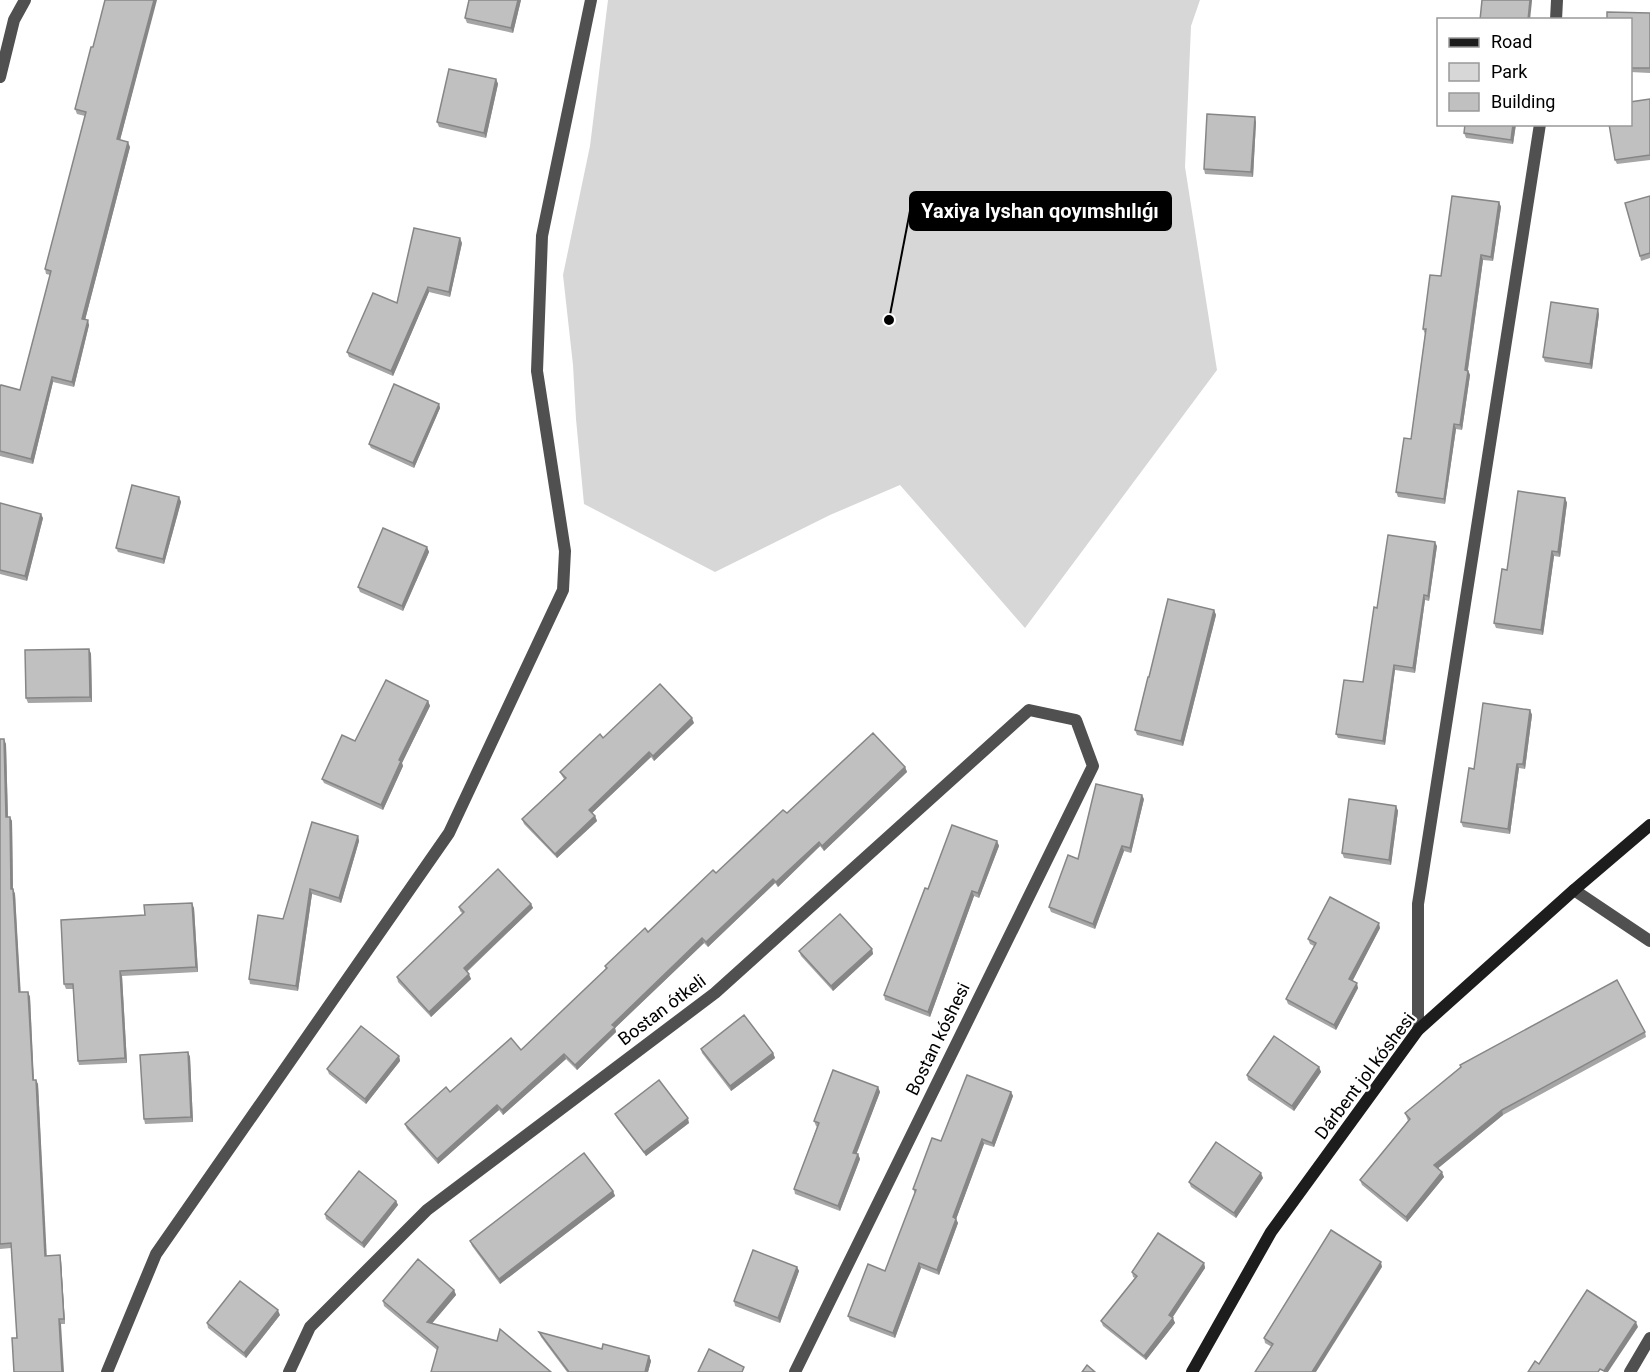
<svg xmlns="http://www.w3.org/2000/svg" width="1650" height="1372" viewBox="0 0 1650 1372" font-family="Roboto,sans-serif">
<rect width="100%" height="100%" fill="#fff"/>
<path fill="#d7d7d7" d="M608,0H1200L1191,26L1185,167L1217,370L1025,628L900,485L830,515L715,572L584,504L576,419L573,365L563,275L590,146Z"/>
<g fill="none" stroke-linecap="round" stroke-linejoin="round">
<g stroke="#505050" stroke-width="12">
<path d="M1574,890L1650,941"/>
<path d="M1630,1372L1650,1338"/>
</g>
<g stroke="#505050" stroke-width="12">
<path d="M1556,20L1557,0"/>
<path d="M0,77L14,20L25,0"/>
<path d="M1418,1030V904L1540,124"/>
<path d="M107,1372L156,1254L449,833L563,590L565,551L537,371L542,236L591,0"/>
<path d="M289,1372L310,1327L427,1210L715,993L1029,710L1076,720L1093,766L795,1372"/>
</g>
<path stroke="#1d1d1d" stroke-width="12" d="M1192,1372L1271,1232L1418,1030L1574,890L1650,825"/>
</g>
<g fill="#a5a5a5">
<path d="M469,0H521L513,33L467,23L465,18Z"/>
<path d="M1650,13V73L1630,72V20Z"/>
<path d="M143,51L120,140L130,147L85,320L89,325L74,387L53,382L33,464L0,456V387L20,390L50,275L46,274L45,269L85,116L77,114L75,109Z"/>
<path d="M496,79L498,84L486,138L439,127L437,122Z"/>
<path d="M1650,99V160L1617,164L1615,160Z"/>
<path d="M1256,122L1253,177L1205,174L1204,169Z"/>
<path d="M1516,124L1513,144L1466,138L1464,133Z"/>
<path d="M1650,196V258L1641,261L1640,256Z"/>
<path d="M1499,202L1501,207L1493,261L1483,260L1468,370L1470,375L1462,430L1456,429L1445,504L1398,497L1396,492L1411,439L1425,334L1423,329L1441,276Z"/>
<path d="M462,243L450,297L429,292L393,376L349,357L347,352L397,303Z"/>
<path d="M1599,314L1592,369L1545,362L1543,357Z"/>
<path d="M439,404L440,408L414,468L371,448L369,444Z"/>
<path d="M179,497L181,502L164,564L118,552L116,548Z"/>
<path d="M1565,498L1567,503L1560,557L1554,556L1543,635L1496,628L1494,623L1507,570Z"/>
<path d="M0,503L43,518L27,581L0,574Z"/>
<path d="M1437,546L1429,601L1425,600L1415,673L1395,670L1385,745L1338,738L1336,734L1363,682L1377,608Z"/>
<path d="M427,547L429,552L403,611L360,592L358,587Z"/>
<path d="M1214,610L1216,615L1183,746L1137,735L1135,730L1149,677Z"/>
<path d="M89,649L91,654L92,702L28,703L26,698Z"/>
<path d="M428,701L430,706L402,763L403,766L383,810L324,783L322,779L355,741Z"/>
<path d="M1530,710L1532,715L1525,769L1519,768L1510,834L1463,827L1461,822L1474,769Z"/>
<path d="M694,723L654,761L651,757L592,813L595,816L597,821L557,858L524,824L522,819L564,779L562,776L560,772L603,738Z"/>
<path d="M0,739L6,744L8,817L12,821L13,889L15,894L20,992H28L30,997L34,1080L38,1084L46,1256L61,1260L65,1324H61L17,1338L11,1248L0,1249Z"/>
<path d="M905,767L907,772L824,851L820,846L778,887L775,883L708,947L704,943L615,1028L616,1032L577,1070L566,1059L503,1115L499,1110L438,1164L407,1129L405,1124L450,1092L521,1050L606,970L605,966L648,932L787,813Z"/>
<path d="M1144,799L1131,853L1124,851L1095,929L1051,912L1049,907L1078,859Z"/>
<path d="M1396,806L1398,811L1391,865L1344,858L1342,853Z"/>
<path d="M358,836L359,841L341,903L312,894L298,991L250,984L249,979L283,919Z"/>
<path d="M997,841L999,846L979,898L974,896L930,1017L885,1000L884,995L928,889Z"/>
<path d="M531,904L533,908L467,972L471,979L431,1017L398,982L397,977L463,914L460,911L459,907Z"/>
<path d="M194,908L198,972L122,976L127,1063L79,1065L78,1061L73,989H66L64,984L145,915Z"/>
<path d="M1380,928L1352,981L1358,988L1336,1030L1288,1004L1286,999L1314,946L1310,944L1308,939Z"/>
<path d="M872,949L873,954L833,991L801,956L799,951Z"/>
<path d="M1645,1032L1646,1037L1503,1115L1438,1168L1444,1177L1407,1222L1362,1185L1360,1180L1408,1121L1405,1113Z"/>
<path d="M701,1049L773,1053L775,1058L731,1091L702,1053Z"/>
<path d="M188,1052L190,1057L193,1122L145,1124L144,1119Z"/>
<path d="M399,1056L400,1061L366,1104L329,1074L327,1069Z"/>
<path d="M1319,1067L1321,1072L1294,1111L1248,1080L1247,1075Z"/>
<path d="M878,1087L880,1092L856,1154H858L860,1159L840,1211L795,1194L794,1189L817,1127L816,1126L814,1121Z"/>
<path d="M1011,1092L1013,1096L994,1147L984,1144L956,1219L958,1223L939,1275L921,1268L895,1338L850,1321L848,1316L885,1271L915,1194L913,1189L941,1141Z"/>
<path d="M615,1114L689,1123L646,1156L617,1118Z"/>
<path d="M1263,1178L1236,1218L1191,1187L1189,1182Z"/>
<path d="M613,1191L615,1196L500,1284L472,1246L470,1241Z"/>
<path d="M396,1201L398,1205L364,1248L326,1219L325,1214Z"/>
<path d="M1204,1263L1205,1268L1172,1317L1175,1323L1146,1360L1103,1326L1101,1321L1135,1278L1133,1277L1132,1272Z"/>
<path d="M797,1267L799,1271L780,1323L735,1306L734,1301Z"/>
<path d="M1382,1267L1272,1347L1265,1343L1264,1338Z"/>
<path d="M454,1290L456,1295L432,1323L551,1372L437,1350L384,1306L383,1301Z"/>
<path d="M280,1315L246,1358L208,1328L207,1323Z"/>
<path d="M539,1332L602,1349L649,1356L651,1361L648,1372H567L541,1337Z"/>
</g>
<g fill="#868686">
<path d="M154,0H157L119,144L117,139Z"/>
<path d="M518,0H521L513,33L511,28Z"/>
<path d="M1530,0H1532V1L1530,20H1528Z"/>
<path d="M496,79L498,84L486,138L484,133Z"/>
<path d="M1255,117L1256,122L1253,177L1251,172Z"/>
<path d="M1513,124H1516L1513,144L1511,140Z"/>
<path d="M128,142L130,147L84,324L82,319Z"/>
<path d="M1499,202L1501,207L1493,261L1491,257Z"/>
<path d="M460,238L462,243L450,297L449,292Z"/>
<path d="M1481,255L1483,260L1467,375L1465,370Z"/>
<path d="M428,287L429,292L393,376L391,371Z"/>
<path d="M1598,309L1599,314L1592,369L1590,364Z"/>
<path d="M88,320L89,325L74,387L72,382Z"/>
<path d="M1468,371L1470,375L1462,430L1460,425Z"/>
<path d="M52,377L53,382L33,464L31,459Z"/>
<path d="M439,404L440,408L414,468L413,463Z"/>
<path d="M1454,424L1456,429L1445,504L1444,499Z"/>
<path d="M179,497L181,502L164,564L163,559Z"/>
<path d="M1565,498L1567,503L1560,557L1558,552Z"/>
<path d="M41,514L43,518L27,581L25,576Z"/>
<path d="M1435,542L1437,546L1429,601L1428,596Z"/>
<path d="M427,547L429,552L403,611L402,606Z"/>
<path d="M1552,551L1554,556L1543,635L1541,630Z"/>
<path d="M1424,595L1425,600L1415,673L1413,668Z"/>
<path d="M1214,610L1216,615L1183,746L1181,741Z"/>
<path d="M89,649L91,654L92,702L90,697Z"/>
<path d="M1394,665L1395,670L1385,745L1383,741Z"/>
<path d="M428,701L430,706L402,763L403,766L383,810L381,805L399,760Z"/>
<path d="M1530,710L1532,715L1525,769L1523,764Z"/>
<path d="M692,718L694,723L654,761L653,756Z"/>
<path d="M4,739L6,744L8,821L6,817Z"/>
<path d="M649,752L651,757L591,814L589,810Z"/>
<path d="M1517,764L1519,768L1510,834L1508,829Z"/>
<path d="M905,767L907,772L824,851L822,846Z"/>
<path d="M1142,795L1144,799L1131,853L1130,848Z"/>
<path d="M1396,806L1398,811L1391,865L1389,860Z"/>
<path d="M595,816L597,821L557,858L555,854Z"/>
<path d="M10,817L12,821L13,894L11,889Z"/>
<path d="M358,836L359,841L341,903L339,898Z"/>
<path d="M997,841L999,846L979,898L978,893Z"/>
<path d="M819,842L820,846L778,887L776,882Z"/>
<path d="M1122,846L1124,851L1095,929L1093,924Z"/>
<path d="M773,879L775,883L708,947L706,942Z"/>
<path d="M13,889L15,894L21,997L19,992Z"/>
<path d="M310,889L312,894L298,991L296,986Z"/>
<path d="M972,891L974,896L930,1017L928,1012Z"/>
<path d="M192,903L194,908L198,972L196,967Z"/>
<path d="M531,904L533,908L465,973L464,968Z"/>
<path d="M1379,923L1380,928L1351,984L1349,979Z"/>
<path d="M702,938L704,943L615,1028L616,1032L577,1070L575,1065L612,1025Z"/>
<path d="M872,949L873,954L833,991L831,986Z"/>
<path d="M120,971L122,976L127,1063L125,1058Z"/>
<path d="M469,974L471,979L431,1017L429,1012Z"/>
<path d="M1357,983L1358,988L1336,1030L1334,1025Z"/>
<path d="M28,992L30,997L34,1085L33,1080Z"/>
<path d="M188,1052L190,1057L193,1122L191,1117Z"/>
<path d="M773,1053L775,1058L731,1091L730,1086Z"/>
<path d="M564,1054L566,1059L503,1115L502,1110Z"/>
<path d="M399,1056L400,1061L366,1104L365,1099Z"/>
<path d="M1319,1067L1321,1072L1294,1111L1292,1106Z"/>
<path d="M36,1080L38,1084L47,1260L45,1256Z"/>
<path d="M878,1087L880,1092L855,1158L853,1153Z"/>
<path d="M1011,1092L1013,1096L994,1147L992,1143Z"/>
<path d="M497,1105L499,1110L438,1164L437,1159Z"/>
<path d="M1502,1110L1503,1115L1436,1170L1434,1165Z"/>
<path d="M688,1118L689,1123L646,1156L644,1152Z"/>
<path d="M982,1139L984,1144L955,1222L953,1217Z"/>
<path d="M858,1154L860,1159L840,1211L838,1206Z"/>
<path d="M1442,1172L1444,1177L1407,1222L1406,1217Z"/>
<path d="M1261,1173L1263,1178L1236,1218L1234,1213Z"/>
<path d="M613,1191L615,1196L500,1284L499,1279Z"/>
<path d="M396,1201L398,1205L364,1248L362,1243Z"/>
<path d="M956,1219L958,1223L939,1275L937,1270Z"/>
<path d="M60,1255L61,1260L65,1324L64,1319Z"/>
<path d="M1381,1262L1382,1267L1316,1372H1312Z"/>
<path d="M919,1263L921,1268L895,1338L893,1333Z"/>
<path d="M1204,1263L1205,1268L1171,1320L1169,1315Z"/>
<path d="M797,1267L799,1271L780,1323L778,1318Z"/>
<path d="M454,1290L456,1295L429,1327L427,1322Z"/>
<path d="M278,1310L280,1315L246,1358L244,1353Z"/>
<path d="M1173,1318L1175,1323L1146,1360L1144,1356Z"/>
<path d="M59,1319L61,1324L64,1372H62Z"/>
<path d="M1636,1322L1638,1327L1608,1372H1604V1371Z"/>
<path d="M649,1356L651,1361L648,1372H645Z"/>
</g>
<g fill="#c0c0c0" stroke="#868686" stroke-width="1.5">
<path d="M105,0H154L117,139L128,142L82,319L88,320L72,382L52,377L31,459L0,451V387L1,385L20,390L51,271L45,269L86,112L75,109L91,47H93Z"/>
<path d="M469,0H518L511,28L465,18Z"/>
<path d="M1482,0H1530L1528,20H1480Z"/>
<path d="M1607,12L1650,13V68H1630V20H1607Z"/>
<path d="M449,69L496,79L484,133L437,122Z"/>
<path d="M1650,99V155L1615,160L1609,124H1630V102Z"/>
<path d="M1207,114L1255,117L1251,172L1204,169Z"/>
<path d="M1465,124H1513L1511,140L1464,133Z"/>
<path d="M1452,196L1499,202L1491,257L1481,255L1465,370L1468,371L1460,425L1454,424L1444,499L1396,492L1404,438L1411,439L1426,329H1423L1430,275L1441,276Z"/>
<path d="M1650,196V253L1640,256L1625,203Z"/>
<path d="M414,228L460,238L449,292L428,287L391,371L347,352L373,293L397,303Z"/>
<path d="M1551,302L1598,309L1590,364L1543,357Z"/>
<path d="M394,384L439,404L413,463L369,444Z"/>
<path d="M132,485L179,497L163,559L116,548Z"/>
<path d="M1518,491L1565,498L1558,552L1552,551L1541,630L1494,623L1502,569L1507,570Z"/>
<path d="M0,503L41,514L25,576L0,570Z"/>
<path d="M383,528L427,547L402,606L358,587Z"/>
<path d="M1388,535L1435,542L1428,596L1424,595L1413,668L1394,665L1383,741L1336,734L1344,680L1363,682L1374,607L1377,608Z"/>
<path d="M1168,599L1214,610L1181,741L1135,730L1148,677H1149Z"/>
<path d="M89,649L90,697L26,698L25,650Z"/>
<path d="M386,680L428,701L399,760L401,761L381,805L322,779L342,735L355,741Z"/>
<path d="M660,684L692,718L653,756L649,752L589,810L595,816L555,854L522,819L566,778L560,772L600,734L603,738Z"/>
<path d="M1483,703L1530,710L1523,764H1517L1508,829L1461,822L1469,768L1474,769Z"/>
<path d="M873,733L905,767L822,846L819,842L776,882L773,879L706,942L702,938L612,1025L615,1027L575,1065L564,1054L502,1110L497,1105L437,1159L405,1124L446,1087L450,1092L511,1038L521,1050L607,968L605,966L645,928L648,932L713,870L716,873L783,810L787,813Z"/>
<path d="M0,739H4L6,817H10L11,889H13L19,992H28L33,1080H36L45,1256L60,1255L64,1319H59L62,1372H14L12,1338H17L11,1243L0,1244Z"/>
<path d="M1096,784L1142,795L1130,848L1122,846L1093,924L1049,907L1068,855L1078,859Z"/>
<path d="M1349,799L1396,806L1389,860L1342,853Z"/>
<path d="M312,822L358,836L339,898L310,889L296,986L249,979L258,915L283,919Z"/>
<path d="M952,825L997,841L978,893L972,891L928,1012L884,995L925,888L928,889Z"/>
<path d="M498,869L531,904L464,968L469,974L429,1012L397,977L464,912L459,907Z"/>
<path d="M1330,897L1379,923L1349,979L1357,983L1334,1025L1286,999L1316,943L1308,939Z"/>
<path d="M192,903L196,967L120,971L125,1058L78,1061L73,984H64L61,920L145,915L144,905Z"/>
<path d="M840,914L872,949L831,986L799,951Z"/>
<path d="M1617,980L1645,1032L1502,1110L1434,1165L1442,1172L1406,1217L1360,1180L1410,1119L1405,1113L1461,1067L1460,1065Z"/>
<path d="M744,1015L773,1053L730,1086L701,1049Z"/>
<path d="M361,1026L399,1056L365,1099L327,1069Z"/>
<path d="M1274,1036L1319,1067L1292,1106L1247,1075Z"/>
<path d="M188,1052L191,1117L144,1119L140,1055Z"/>
<path d="M833,1070L878,1087L853,1153L858,1154L838,1206L794,1189L819,1123L814,1121Z"/>
<path d="M967,1075L1011,1092L992,1143L982,1139L953,1217L956,1219L937,1270L919,1263L893,1333L848,1316L868,1264L885,1271L916,1190L913,1189L932,1138L941,1141Z"/>
<path d="M659,1080L688,1118L644,1152L615,1114Z"/>
<path d="M1216,1142L1261,1173L1234,1213L1189,1182Z"/>
<path d="M584,1153L613,1191L499,1279L470,1241Z"/>
<path d="M359,1171L396,1201L362,1243L325,1214Z"/>
<path d="M1331,1230L1381,1262L1312,1372H1255L1273,1344L1264,1338Z"/>
<path d="M1158,1233L1204,1263L1169,1315L1173,1318L1144,1356L1101,1321L1137,1276L1132,1272Z"/>
<path d="M753,1250L797,1267L778,1318L734,1301Z"/>
<path d="M418,1259L454,1290L427,1322L497,1341L500,1329L551,1372H431L438,1347L383,1301Z"/>
<path d="M240,1281L278,1310L244,1353L207,1323Z"/>
<path d="M1587,1290L1636,1322L1604,1371L1600,1369L1598,1372H1528L1535,1361L1539,1364Z"/>
<path d="M539,1332L602,1349L603,1344L649,1356L645,1372H569Z"/>
<path d="M709,1349L744,1367L742,1372H698Z"/>
<path d="M1087,1365L1095,1372H1082Z"/>
</g>
<g text-anchor="middle" stroke-width="4.5" stroke-linejoin="round" paint-order="stroke">
<g font-size="18" fill="#000" stroke="#fff">
<text transform="translate(662 1010) rotate(-37)" y="6">Bostan ótkeli</text>
<text transform="translate(938 1039) rotate(-64)" y="6">Bostan kóshesi</text>
<text transform="translate(1365 1076) rotate(-53)" y="6">Dárbent jol kóshesi</text>
</g>
</g>
<path fill="none" stroke="#000" stroke-width="2" d="M889 320L910 211"/>
<circle fill="#000" stroke="#fff" stroke-width="2" cx="889" cy="320" r="6"/>
<rect fill="#000" stroke="#000" stroke-width="2" x="910" y="192" width="261" height="38" rx="6"/>
<g font-size="20" text-anchor="middle" font-weight="bold" fill="#fff">
<text x="1040" y="218">Yaxiya Iyshan qoyımshılıǵı</text>
</g>
<rect x="1437" y="18" width="195" height="108" fill="#ffffff" stroke="#999999" stroke-width="1.5"/>
<rect x="1449" y="38" width="30" height="9" fill="#1d1d1d" stroke="#999999" stroke-width="1.5"/>
<text x="1491" y="48" font-size="18" fill="#000000">Road</text>
<rect x="1449" y="63" width="30" height="18" fill="#d7d7d7" stroke="#999999" stroke-width="1.5"/>
<text x="1491" y="78" font-size="18" fill="#000000">Park</text>
<rect x="1449" y="93" width="30" height="18" fill="#c0c0c0" stroke="#999999" stroke-width="1.5"/>
<text x="1491" y="108" font-size="18" fill="#000000">Building</text>
</svg>
